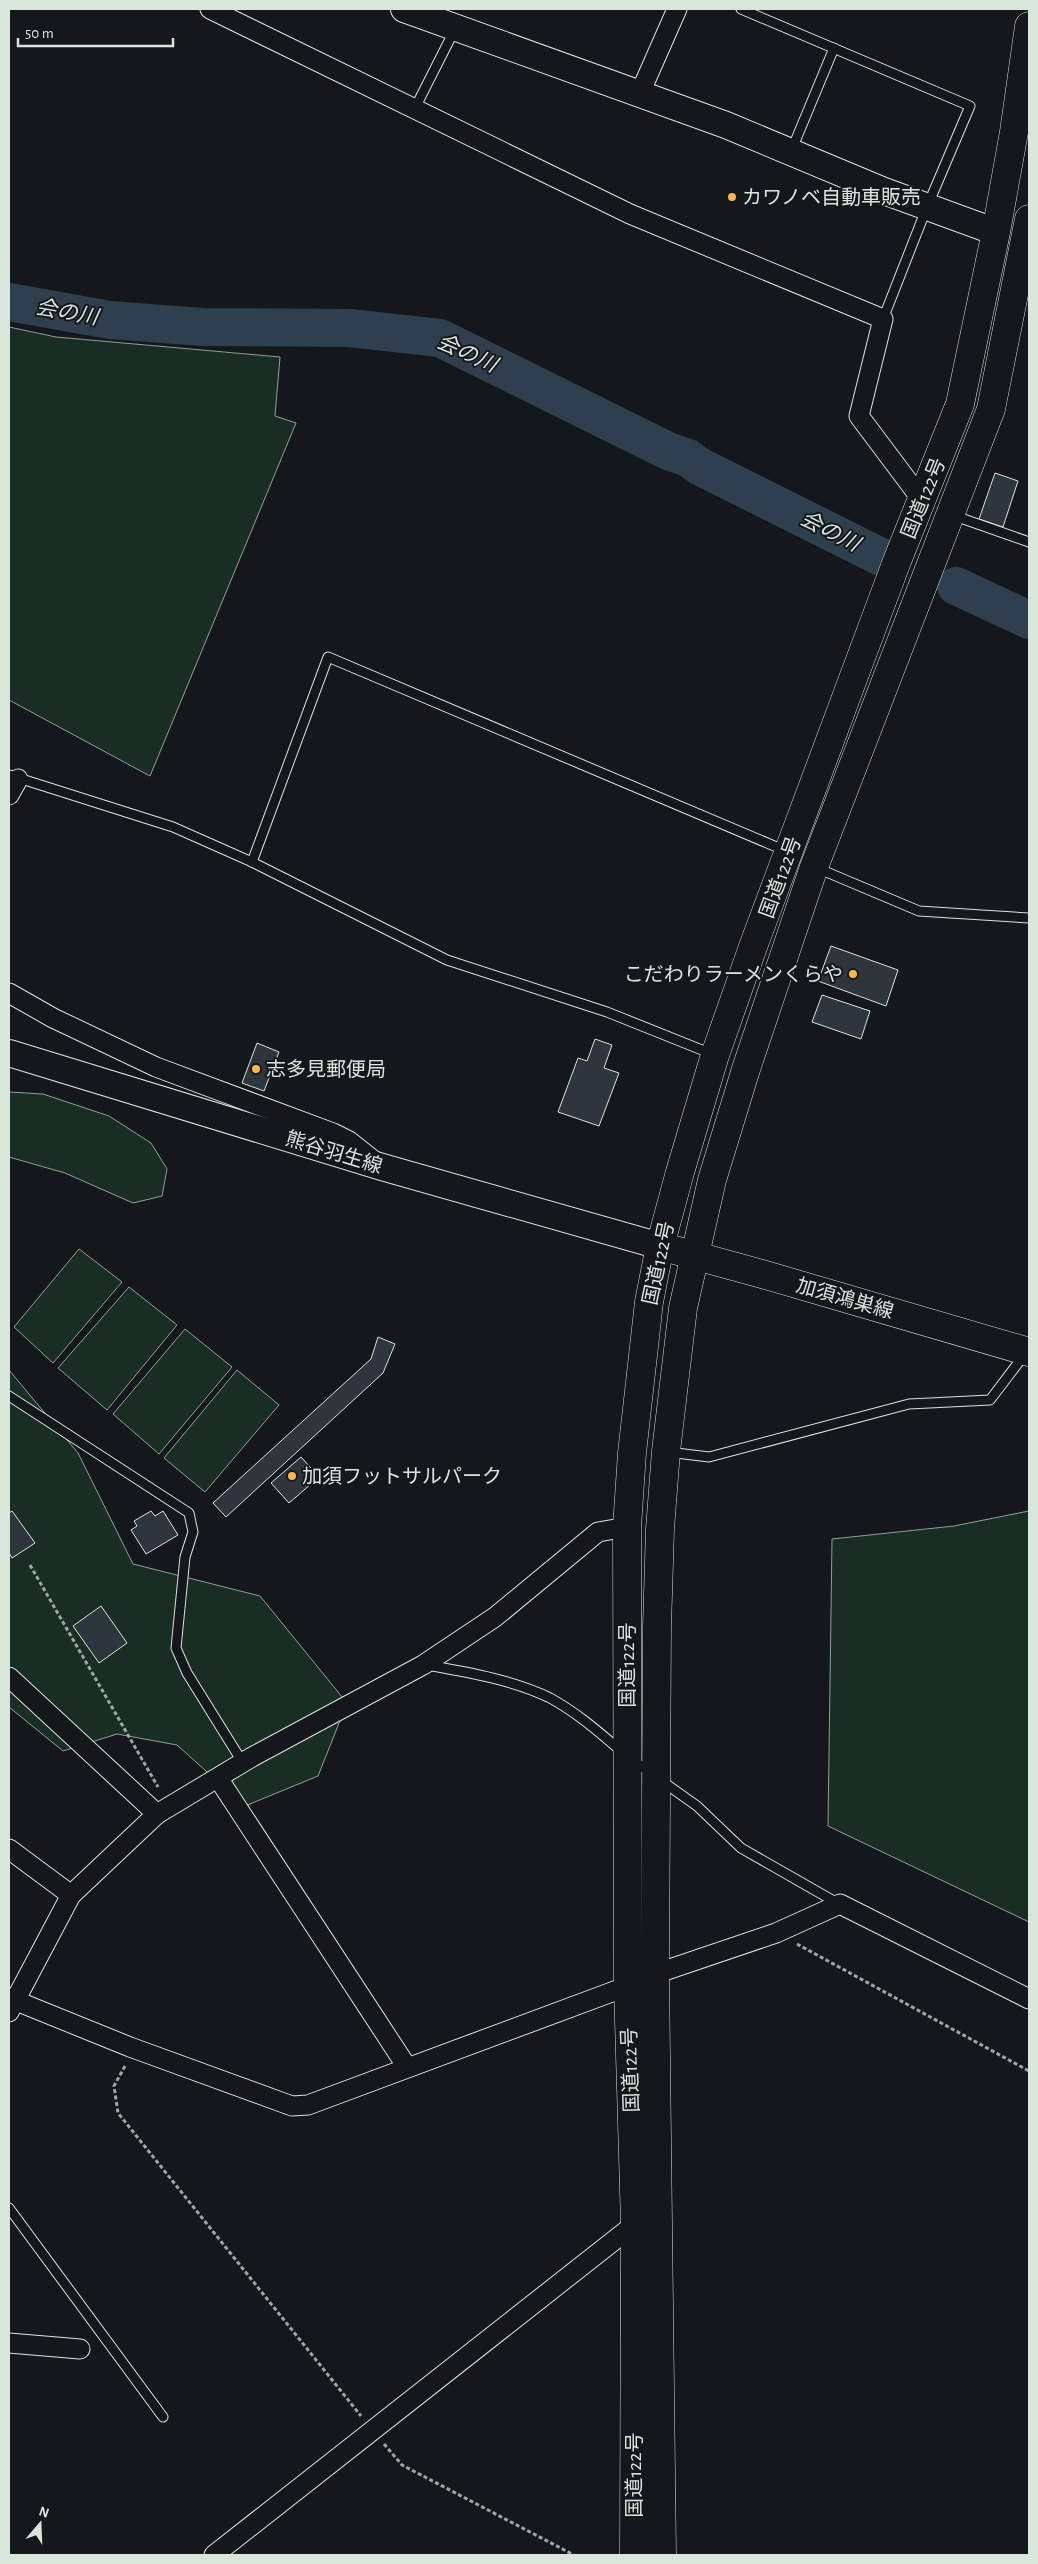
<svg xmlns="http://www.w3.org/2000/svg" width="1038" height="2564" viewBox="0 0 1038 2564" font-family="'Alegreya Sans','Noto Sans JP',sans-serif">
<rect width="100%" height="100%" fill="#14181c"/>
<g fill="#1a2d24" stroke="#939e99">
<path d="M9,327L56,337L280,357L275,416L296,423L150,776L9,700Z"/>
<path d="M9,1092L43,1094L109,1116L151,1143L167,1169L162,1196L133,1203L65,1173L9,1157Z"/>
<path d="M79,1249L122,1282L53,1363L14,1327Z"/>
<path d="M129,1287L177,1325L107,1410L58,1368Z"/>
<path d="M185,1329L232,1367L159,1454L113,1414Z"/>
<path d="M9,1370L78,1453L133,1564L260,1596L347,1703L318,1776L245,1806L177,1745L117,1734L63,1751L9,1707Z"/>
<path d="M237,1370L279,1405L205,1492L164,1458Z"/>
<path d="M1029,1511V1922L828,1826L832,1539L954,1526Z"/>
</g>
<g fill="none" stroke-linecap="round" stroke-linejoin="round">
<g stroke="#2f3f4d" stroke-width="38">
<path d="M9,302L110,320L202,327L350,328L440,338L668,451L688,458L699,466L883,558"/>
<path d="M956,586L1029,620"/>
</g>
</g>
<g fill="#2c363c" stroke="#d8e6dc">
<path d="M995,473L1018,481L1003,527L979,519Z"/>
<path d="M831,946L898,970L886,1006L818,981Z"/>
<path d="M822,995L870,1011L861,1039L812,1022Z"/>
<path d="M595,1039L612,1045L604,1068L619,1073L599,1126L558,1112L578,1058L587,1061Z"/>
<path d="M257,1043L279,1052L264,1091L242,1083Z"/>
<path d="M378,1337L395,1344L383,1373L226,1517L213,1503L371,1359Z"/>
<path d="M301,1457L319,1477L289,1503L271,1483Z"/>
<path d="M12,1511L35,1543L12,1558L9,1553V1513Z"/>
<path d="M151,1511L155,1516L163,1511L178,1535L146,1554L131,1530L137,1526L134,1521Z"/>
<path d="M101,1606L127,1643L99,1663L73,1626Z"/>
</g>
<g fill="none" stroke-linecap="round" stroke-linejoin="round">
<g stroke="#d8e6dc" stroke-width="11">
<g id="lane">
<path d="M741,9L970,106L927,207L883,319"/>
<path d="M415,108L455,29"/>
<path d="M792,149L834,48"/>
<path d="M952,515L1029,542"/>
<path d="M9,775L173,827L252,862L447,960L607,1012L712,1054"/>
<path d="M252,862L328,657L786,851"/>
<path d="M817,868L919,911L1029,918"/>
<path d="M9,1396L189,1513L193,1532L185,1557L176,1648L187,1673L243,1763"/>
<path d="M668,1452L709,1457L909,1404L990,1400L1025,1354"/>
<path d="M427,1665C466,1672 514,1680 550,1698C576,1712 599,1732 621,1751"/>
<path d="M631,1759L697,1806L741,1848L839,1904"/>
<path d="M9,2208L163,2417"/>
</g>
</g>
<g stroke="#d8e6dc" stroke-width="21">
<g id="street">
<path d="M210,9L630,214L883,319L859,416L922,500"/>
<path d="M640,93L677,9"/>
<path d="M9,795L18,779"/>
<path d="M9,993L53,1018L156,1067L333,1133L349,1141L373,1160"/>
<path d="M9,1677L157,1814"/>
<path d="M218,1778L407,2067"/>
<path d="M9,1849L71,1895"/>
<path d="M9,1998L130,2047L292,2106L308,2105L628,1986L655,1974L776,1933L840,1904L1029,1999"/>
<path d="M9,2012L71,1895L157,1814L252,1757L423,1665L495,1617L598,1532L627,1527"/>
<path d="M9,2343L80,2349"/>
<path d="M214,2555L635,2224"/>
</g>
</g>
<g stroke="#d8e6dc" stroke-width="28">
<g id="secondary">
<path d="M404,9L726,125L884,191L996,232"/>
<path d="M9,1053L382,1167L660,1246"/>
</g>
</g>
<g stroke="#d8e6dc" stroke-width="29">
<path id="primary" d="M660,1246L762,1274L1029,1352"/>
</g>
<g stroke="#d8e6dc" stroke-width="29">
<g id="highway">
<path d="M634,2555L635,2224L628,1986L627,1527L632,1453L649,1302L660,1246L680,1172L715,1055L754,944L897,561L960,404L996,232L1014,132L1029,26"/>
<path d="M662,2555L655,1974L657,1627L660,1529L666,1451L683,1308L712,1180L746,1069L814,867L991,409L1029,219"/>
</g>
</g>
<g stroke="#9da8a2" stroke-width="3" stroke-dasharray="4 2.5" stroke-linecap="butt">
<path d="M30,1565L158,1787"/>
<path d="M797,1944L1029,2071"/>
<path d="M125,2066L114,2086L118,2113L361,2416"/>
<path d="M384,2444L402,2465L574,2555"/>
</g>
<use href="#lane" stroke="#14181c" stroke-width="9"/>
<use href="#street" stroke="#14181c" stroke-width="19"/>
<use href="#secondary" stroke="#14181c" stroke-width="26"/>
<use href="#primary" stroke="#14181c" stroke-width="28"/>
<use href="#highway" stroke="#14181c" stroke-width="28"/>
</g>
<g fill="#ffb74d" stroke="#14181c" stroke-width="2">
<circle cx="732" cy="197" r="5"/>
<circle cx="853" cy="974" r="5"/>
<circle cx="256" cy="1069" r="5"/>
<circle cx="292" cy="1476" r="5"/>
</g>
<g text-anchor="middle" stroke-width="4" stroke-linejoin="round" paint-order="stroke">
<g font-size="20" fill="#d8e6dc" stroke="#14181c" text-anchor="start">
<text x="742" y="204">カワノベ自動車販売</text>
<text x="843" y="981" text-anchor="end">こだわりラーメンくらや</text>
<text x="266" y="1076">志多見郵便局</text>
<text x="302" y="1483">加須フットサルパーク</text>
</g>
<g font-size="20" fill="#d8e6dc" stroke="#14181c">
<text transform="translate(923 498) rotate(-68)" y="7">国道122号</text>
<text transform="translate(780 877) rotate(-70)" y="7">国道122号</text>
<text transform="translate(334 1152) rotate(17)" y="7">熊谷羽生線</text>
<text transform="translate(658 1263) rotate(-78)" y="7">国道122号</text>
<text transform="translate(845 1298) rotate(16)" y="7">加須鴻巣線</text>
<text transform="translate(627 1665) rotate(-90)" y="7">国道122号</text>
<text transform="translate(630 2070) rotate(-92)" y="7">国道122号</text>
<text transform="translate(634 2475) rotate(-90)" y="7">国道122号</text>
</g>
<g font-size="21" font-style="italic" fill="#d8e6dc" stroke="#14181c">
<text transform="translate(67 312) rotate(10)" y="7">会の川</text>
<text transform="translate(467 353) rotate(24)" y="7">会の川</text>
<text transform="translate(830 531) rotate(27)" y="7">会の川</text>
</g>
</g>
<rect width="1038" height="2564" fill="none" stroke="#d8e6dc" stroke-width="20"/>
<g transform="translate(40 2524) rotate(19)" stroke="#14181c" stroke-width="4" paint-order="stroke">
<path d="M0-4L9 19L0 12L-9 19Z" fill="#d8e6dc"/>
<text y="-8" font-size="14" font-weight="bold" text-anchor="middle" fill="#d8e6dc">N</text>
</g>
<path d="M18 38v8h155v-8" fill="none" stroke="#d8e6dc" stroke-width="2.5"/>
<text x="25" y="38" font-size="15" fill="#d8e6dc" stroke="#14181c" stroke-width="4" paint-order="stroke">50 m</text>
</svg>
